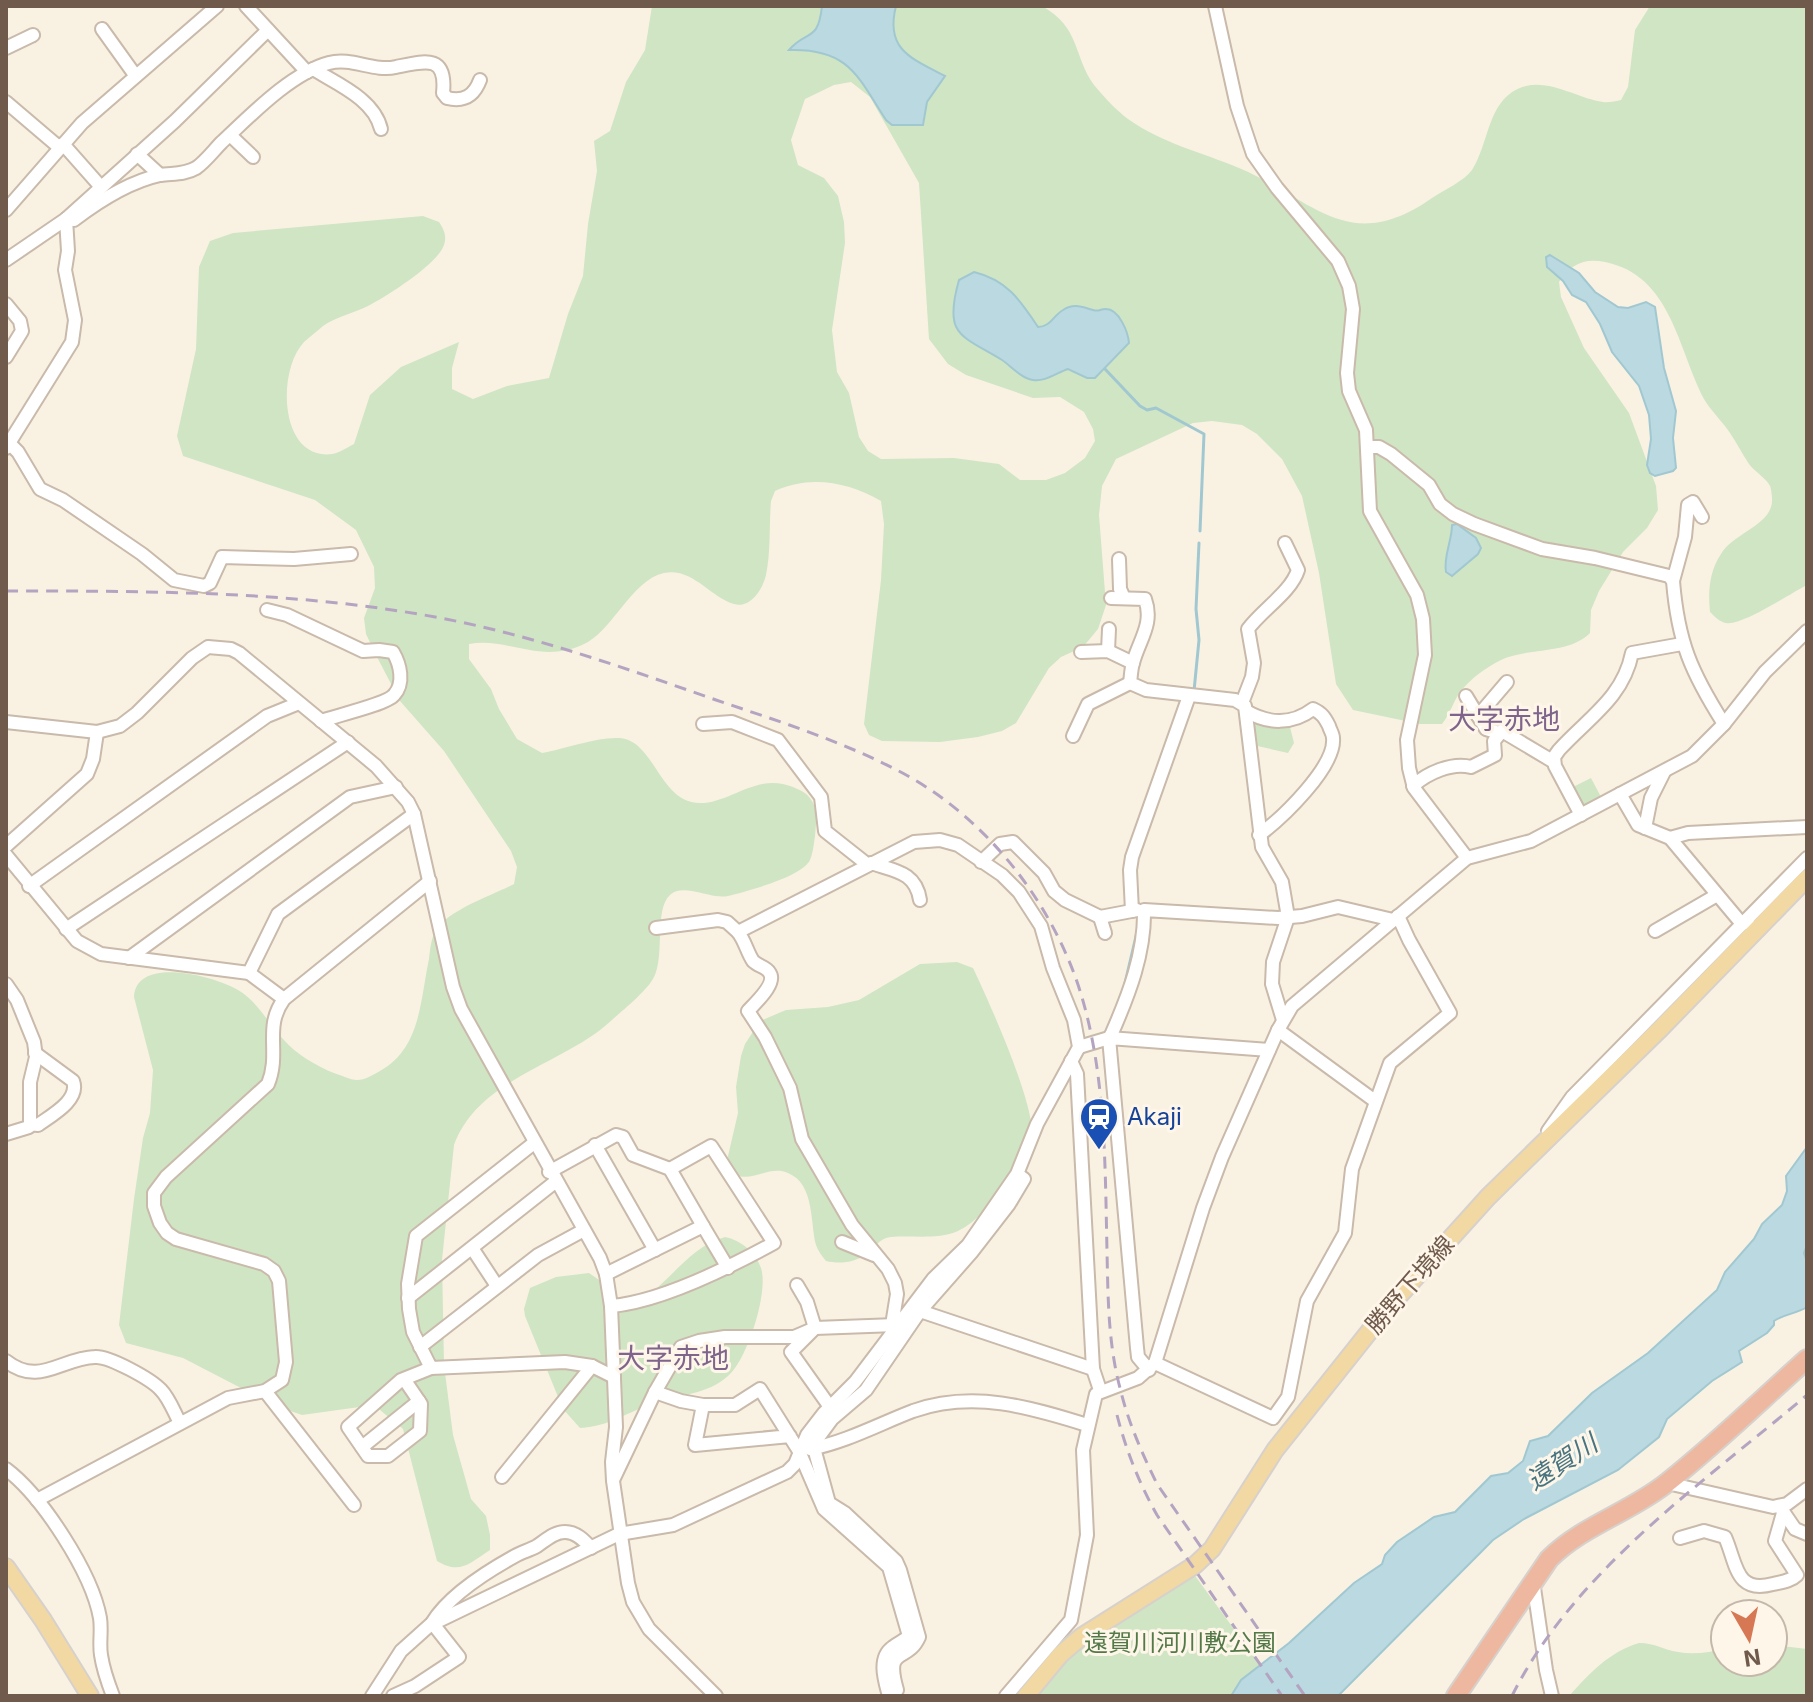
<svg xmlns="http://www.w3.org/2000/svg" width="1813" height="1702" viewBox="0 0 1813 1702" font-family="Inter,'Noto Sans JP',sans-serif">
<rect width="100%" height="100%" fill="#f9f2e3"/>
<g fill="#d0e5c3" fill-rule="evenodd">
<path d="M652,6H1042C1081,28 1073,56 1094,85C1103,96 1117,111 1128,119C1164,144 1201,152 1239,168C1313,199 1348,257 1432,198C1444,190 1464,181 1472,170C1490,143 1487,96 1526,86C1552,80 1579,99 1603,102C1608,103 1616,101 1621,100L1628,87L1635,30L1650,6H1807V585C1791,593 1742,626 1726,623C1720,622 1715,617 1710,612C1708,592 1709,572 1721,554C1734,532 1774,525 1772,498C1772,497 1771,487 1770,486C1766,478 1755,472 1749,464C1742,454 1737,443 1730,433C1722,421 1711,411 1704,399C1678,349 1671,275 1605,262C1584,258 1571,264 1559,282L1561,297L1584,348L1629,413L1656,486L1658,510L1647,528L1623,552L1599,591L1591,610L1590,633C1568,655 1529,647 1501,660C1487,667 1471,678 1461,691C1453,701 1451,713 1442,724H1420L1353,710L1336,684L1319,573L1302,496L1282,459L1257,434L1242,425L1212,421L1193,423L1116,459L1102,486L1099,515L1106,605L1098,629L1083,647L1061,657L1049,668L1016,723L1002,731L978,737L940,742L882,741L869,735L864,724L881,580L884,524L881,501C848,482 810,475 775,491L771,501C769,525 771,551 766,575C763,588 751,609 734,604C710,597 692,567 664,573C631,580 613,632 582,645C540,664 507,637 469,644V659L491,689L499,709L517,739L542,753C565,749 596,737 619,738C655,740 659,803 700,803C731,803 757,772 793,787C802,791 807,793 812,801C818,811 816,825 815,836C814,843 813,853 810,860C802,877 747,891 728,896C712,900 683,882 670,895C654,909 665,956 654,977C648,990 623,1010 612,1020C564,1065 479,1077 454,1145L442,1260L444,1365L453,1435L471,1499L486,1516L490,1535V1550C470,1563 460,1575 437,1561L403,1429L374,1405L302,1415L276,1406L183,1358L126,1343L119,1325L134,1199L143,1138L150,1113L153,1070L134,997C136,955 215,976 238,990C258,1002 268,1023 283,1039C296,1054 316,1066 334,1073C341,1075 350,1080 357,1080C365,1080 373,1075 380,1071C421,1048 420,1001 429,959C430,950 431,938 436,930C450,909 491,896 514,884L517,867L511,851L444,751L400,701L377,657L366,634L364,618L375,588L374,567L356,530L315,500L183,456L177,436L196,349L199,267L210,241L233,233L423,216L439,222C444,230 447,235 444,245C438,264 387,296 368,306C354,313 336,317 323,326C317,331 310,337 304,342C276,372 280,461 332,454C339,453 348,447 354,444L370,395L401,367L459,342L452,368V389L473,399L507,386L549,378L568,314L583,276L588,224L597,171L594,141L610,131L626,82L645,50ZM851,82L870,97L919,183L929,339L948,364L966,375L1033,398L1060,397L1084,412L1093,429L1095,441L1085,458L1065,473L1046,480H1020L999,464L954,458L881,459L868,451L859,437L849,393L837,372L832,330L845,243L844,222L838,196L824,178L798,165L791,140L805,99L834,85Z"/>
<path d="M1252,719L1289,723L1294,743L1288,753L1253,745Z"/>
<path d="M1591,778L1601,797L1582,808L1571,788Z"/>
<path d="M957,962L973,968C988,999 1035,1104 1032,1136C1030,1156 1014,1173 1002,1188C990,1204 977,1222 958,1231C937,1240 912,1235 891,1237C879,1238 875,1248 866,1254C855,1263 839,1264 826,1261C822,1256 818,1251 816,1245C810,1223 815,1184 788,1173C767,1164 749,1187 729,1171L728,1156L738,1113L736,1087L741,1056L745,1044L760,1021L786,1010L828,1007L859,1000L920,964Z"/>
<path d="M725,1237C741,1240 756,1253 761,1268C769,1292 747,1360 728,1376C707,1395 680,1394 654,1403C627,1412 611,1426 580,1428L563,1409L525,1316L524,1309L530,1288L556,1277L589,1273L602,1282L622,1305C631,1302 643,1299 651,1293C676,1273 693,1246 725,1237Z"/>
<path d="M1193,1573L1283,1696H1032L1062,1660L1090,1637Z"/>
<path d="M1639,1643C1656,1643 1663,1650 1678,1652C1694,1655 1710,1652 1725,1649V1662H1773V1645L1807,1649V1696H1569C1590,1673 1609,1652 1639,1643Z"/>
</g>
<g fill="#bad9e1" stroke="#a1c8d1" stroke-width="2">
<path d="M822,6H896C885,49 910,58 945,76L927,102L923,125H892L886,120C858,77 849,48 789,50C807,29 818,43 822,6Z"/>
<path d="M1550,255L1579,273L1595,292L1618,307L1628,308L1646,302L1655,307L1664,368L1676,411L1673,438L1676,468L1673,471L1655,476L1650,473L1647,465L1651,439L1649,415L1639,386L1612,352L1600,324L1586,302L1572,295L1563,281L1547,267L1546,257Z"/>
<path d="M974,272C1007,280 1020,300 1038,327C1050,327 1053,316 1063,310C1074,303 1082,307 1093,310C1100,312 1099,309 1106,309C1119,309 1128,332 1129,343L1095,378H1087L1068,369C1056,373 1045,382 1033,380C1022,379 1011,366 1002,360C961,335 943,336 959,280Z"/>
<path d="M1457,524L1476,538L1481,548L1478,554L1452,576L1446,572C1443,557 1452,541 1452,525Z"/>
<path d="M1807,1147V1245L1804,1253L1807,1262V1307C1796,1314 1784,1314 1774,1321V1325L1767,1333L1739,1351L1742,1362L1712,1381L1667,1419L1659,1437L1618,1470L1524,1519L1493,1540L1338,1696H1231L1241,1680L1289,1643L1354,1583L1382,1564L1385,1555L1397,1542L1434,1517L1455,1512L1491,1476L1508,1473L1523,1461L1530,1441L1548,1436L1592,1393L1648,1353L1717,1290L1725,1272L1754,1239L1762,1224L1782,1205L1787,1191L1786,1176Z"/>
</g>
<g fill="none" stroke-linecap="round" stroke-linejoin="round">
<g stroke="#a1c8d1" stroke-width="3">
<path d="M1105,369L1140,406L1147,410L1156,408L1204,434L1200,531"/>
<path d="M1194,691L1199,640L1196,609L1199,543"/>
<path d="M1125,983L1137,932"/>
<path d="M1111,1020L1119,1002"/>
</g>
<g stroke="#c9baab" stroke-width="16">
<g id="minor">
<path d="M246,6L307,72"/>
<path d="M1215,6L1237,106L1253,154L1277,188L1338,261L1349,286L1353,309L1347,373L1349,391L1366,430L1370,511L1417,595L1423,619L1425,655L1407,740L1409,768L1414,788L1467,858"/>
<path d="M102,29L135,75"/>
<path d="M6,48L33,35"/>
<path d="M313,69C337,84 374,99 381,129"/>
<path d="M6,102L60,148"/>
<path d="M230,135L253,157"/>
<path d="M63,144L101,187"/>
<path d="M137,154L160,175"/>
<path d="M6,210L82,123L217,6"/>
<path d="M66,219L74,220C99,201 128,182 160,175C172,173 184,175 196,168C205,162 214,150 222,142C250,116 291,73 329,63C352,57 373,72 396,67C425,61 447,54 443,93L447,98C464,102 474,96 480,80"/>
<path d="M6,260L66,219L175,121L268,30"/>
<path d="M6,304L20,321L22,331L6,357"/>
<path d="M9,443L18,452L40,489L63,500L142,554L174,580L204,586L210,583L222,557L294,559L351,554"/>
<path d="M1369,447H1379L1391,454L1429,485L1440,504L1453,514L1474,524L1542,549L1595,558L1669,576L1673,581C1678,642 1691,672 1724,724"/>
<path d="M6,448L72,342L75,320L65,270L68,251L66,219"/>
<path d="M1119,559L1120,589L1124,598"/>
<path d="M1673,581L1685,537L1688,505L1693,502L1702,517"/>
<path d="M1111,598L1145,599C1154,624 1139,640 1133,663C1131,669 1131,676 1130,683L1146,690L1235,700L1245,706L1262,847L1282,882L1288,917L1273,962L1272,984L1283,1020"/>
<path d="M267,610L287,615L363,651L379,650L393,652C400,664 405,683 394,695C387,704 335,716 321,721"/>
<path d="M1108,651L1109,629"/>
<path d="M1081,652L1108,651L1133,663"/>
<path d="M1466,696L1486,729L1499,733"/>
<path d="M1242,703L1252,677L1254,663L1248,629C1263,609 1291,592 1298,570L1285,543"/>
<path d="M1246,711C1268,724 1292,725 1313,709C1322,713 1325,718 1329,726C1330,730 1333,734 1333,738C1336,767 1281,819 1259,835"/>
<path d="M1478,716L1507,682"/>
<path d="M6,722L97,732L120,726L137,713L192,658L208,647L231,649L239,653L376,766L408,802L414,814L453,987L461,1009L600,1258L606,1274L611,1306L616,1427L612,1462L613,1481L628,1583L633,1602L649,1629L716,1696"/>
<path d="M703,724L732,722L778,740L821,797L825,831L868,865"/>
<path d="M1073,736L1088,704L1130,683"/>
<path d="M1413,786C1427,773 1452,762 1471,767L1495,755L1494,741L1502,731L1554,762"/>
<path d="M1620,794L1638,825L1670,838L1742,924L1748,922"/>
<path d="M1581,815L1555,766L1554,757L1559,750C1588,718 1623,698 1632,653L1682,644"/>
<path d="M1645,828L1651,798L1664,772"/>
<path d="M1670,838L1688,833L1807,827"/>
<path d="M6,846L87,774L93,759L97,732"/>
<path d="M6,855L77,941L101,954L249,973L284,999"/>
<path d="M981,862L1000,844L1013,842L1044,873L1054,891L1065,900L1100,917"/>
<path d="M871,863C895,871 916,872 920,900"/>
<path d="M29,886L267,716L299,703"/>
<path d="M1132,911L1130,870L1132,857L1189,696"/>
<path d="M656,928L718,920L727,922L738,932"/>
<path d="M66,929L348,742"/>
<path d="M1655,931L1717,895"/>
<path d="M1105,933L1100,917L1137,910"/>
<path d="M129,958L350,797L396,787"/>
<path d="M249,973L278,914L414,814"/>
<path d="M6,984L17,1000L34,1042L36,1057L30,1082V1124"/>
<path d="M1278,1030L1375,1101"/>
<path d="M1079,1047L1109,1038L1112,1033C1129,994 1145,953 1144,910L1278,918L1302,916L1338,907L1393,920"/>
<path d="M1071,1061L1077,1074L1093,1369L1100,1390"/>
<path d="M1548,1131L1572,1097L1807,858"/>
<path d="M6,1134L29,1127L30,1124L38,1125C52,1115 80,1100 73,1081L35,1053"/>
<path d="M534,1143L416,1236L408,1284L409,1309L413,1332L431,1368L565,1362L592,1366L614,1377"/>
<path d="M595,1145L655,1250"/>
<path d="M549,1172L616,1135L623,1137L633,1155L670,1169L703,1226L606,1274"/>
<path d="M703,1226L728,1268"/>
<path d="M842,1242L874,1255"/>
<path d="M472,1248L497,1286"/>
<path d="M797,1285L807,1302L815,1328L791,1352L830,1407"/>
<path d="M408,1298L555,1182"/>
<path d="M611,1306C660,1302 730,1267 774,1243L711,1146L670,1169"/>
<path d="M914,1309L1093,1369"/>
<path d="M420,1347L538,1255L584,1230"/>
<path d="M6,1361C39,1387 61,1358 95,1357C109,1356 151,1379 161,1390C169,1398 174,1412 180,1423"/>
<path d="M1155,1363L1273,1418L1288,1397L1307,1301L1345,1233L1352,1169L1390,1063L1450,1013L1409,940L1398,916"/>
<path d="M1149,1370L1138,1357L1137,1348L1109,1038L1269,1050"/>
<path d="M404,1379L421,1404L420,1431L388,1456H368L348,1427L401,1380L431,1368"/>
<path d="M265,1391L354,1505"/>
<path d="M655,1392L681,1401L703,1405"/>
<path d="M790,1436L695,1445L703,1405H735L760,1389L799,1451L824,1509L889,1567L909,1636C904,1641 899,1642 893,1647C877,1658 885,1681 889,1696"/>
<path d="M362,1447L419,1401"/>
<path d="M810,1449C846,1442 879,1424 913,1411C973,1390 1030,1407 1087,1425"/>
<path d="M6,1469C42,1496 92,1573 100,1618C102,1630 99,1643 101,1655C103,1669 108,1683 113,1696"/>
<path d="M502,1477L592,1366"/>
<path d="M614,1478L655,1392L681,1347L699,1341L725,1337H794L815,1328L896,1325"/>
<path d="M1667,1483L1773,1507L1787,1504L1807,1489"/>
<path d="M37,1500L228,1398L265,1391L282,1380L286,1362L279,1281L274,1271L264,1264L176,1239L167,1233L160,1223L154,1206V1193L166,1177L268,1084C281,1052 263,1028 284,999L430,881"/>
<path d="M1782,1510L1795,1529L1807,1534"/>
<path d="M1680,1538L1704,1531L1725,1537C1737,1564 1735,1594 1773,1584C1782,1582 1791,1581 1797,1575L1775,1541L1783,1513"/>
<path d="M1533,1581L1546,1670L1552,1696"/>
<path d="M432,1623C449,1595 486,1572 515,1556C522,1552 530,1550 537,1546C546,1540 554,1532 565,1532C576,1532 584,1540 591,1548"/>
<path d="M897,1690C884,1644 907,1664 919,1637L900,1570L896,1561L845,1513L829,1503L814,1448L815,1442L832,1419L866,1390L920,1311L971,1253L1009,1204L1024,1179L1020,1176"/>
<path d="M372,1696L401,1651L430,1625L619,1534L673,1525L787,1472L795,1464L807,1435L824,1413L855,1382L933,1279L968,1245L1017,1174L1037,1124L1079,1047L1074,1020L1053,968L1041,926L1019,892L1002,875L958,845L940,840L914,842L738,932C745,941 747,952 753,961C758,966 766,967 769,972C778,983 755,1003 748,1011L765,1037L790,1088L802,1139L852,1225L888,1269L895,1283L897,1294L892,1325"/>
<path d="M393,1696L415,1686L459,1657L433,1624"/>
<path d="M1006,1696L1071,1620L1087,1535L1083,1450L1096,1394L1138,1378L1155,1363L1203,1208L1222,1157L1278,1030L1292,1006L1467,858L1531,841L1692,756L1724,724L1765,672L1807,631"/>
</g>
</g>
<g stroke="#d7d1cd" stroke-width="20">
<g id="major">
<path d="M6,1567L43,1620L90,1696"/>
<path d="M1026,1696L1060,1655L1081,1637L1195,1565L1212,1549L1275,1450L1388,1308L1488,1197L1661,1028L1807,878"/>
</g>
</g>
<g stroke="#d7d1cd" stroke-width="22">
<path id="highway" d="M1456,1696L1549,1559C1583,1525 1631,1512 1668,1482C1716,1444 1761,1400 1807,1359"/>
</g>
<use href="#minor" stroke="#fff" stroke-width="12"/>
<use href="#major" stroke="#f2d8a2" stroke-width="16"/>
<use href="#highway" stroke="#eeb8a0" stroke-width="18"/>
<g stroke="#b5a4c1" stroke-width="3" stroke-dasharray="12 8" stroke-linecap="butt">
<path d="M6,591C145,591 281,591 418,614C521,631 619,666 716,700C781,722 848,743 908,776C990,822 1054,906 1081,994C1106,1077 1105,1165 1107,1251C1108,1296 1108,1343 1120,1388C1128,1422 1142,1453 1157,1484L1305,1696"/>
<path d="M1117,1415C1126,1450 1139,1483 1157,1515L1282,1696"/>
<path d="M1512,1696C1574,1571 1703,1483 1807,1395"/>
</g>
</g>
<defs>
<g id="station-pin" transform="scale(2)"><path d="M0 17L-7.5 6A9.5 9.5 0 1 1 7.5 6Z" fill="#1a4fb4" stroke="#fdf6e9"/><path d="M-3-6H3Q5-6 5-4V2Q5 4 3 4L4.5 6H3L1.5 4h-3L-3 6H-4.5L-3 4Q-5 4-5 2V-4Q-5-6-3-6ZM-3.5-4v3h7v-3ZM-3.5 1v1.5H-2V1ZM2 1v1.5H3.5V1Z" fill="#fff"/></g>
</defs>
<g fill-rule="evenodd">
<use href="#station-pin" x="1099" y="1117"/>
</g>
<g text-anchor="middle" stroke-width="6" stroke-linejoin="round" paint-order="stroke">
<g font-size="24" fill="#164399" stroke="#fdf6e9" text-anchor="start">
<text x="1127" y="1125">Akaji</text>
</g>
<g font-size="24" fill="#6f5a4c" stroke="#fdf6e9">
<text transform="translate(1410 1285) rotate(-49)" y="8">勝野下境線</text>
</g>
<g font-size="24" fill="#547948" stroke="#fdf6e9">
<text x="1180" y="1651">遠賀川河川敷公園</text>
</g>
<g font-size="26" font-style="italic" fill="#487480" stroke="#fdf6e9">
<text transform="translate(1562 1462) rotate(-33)" y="9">遠賀川</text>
</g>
<g font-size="28" fill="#7f648b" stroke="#fdf6e9">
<text x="1504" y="729">大字赤地</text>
<text x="673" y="1368">大字赤地</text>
</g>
</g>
<rect width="1813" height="1702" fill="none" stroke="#6f5a4c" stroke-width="16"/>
<g transform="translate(1749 1638) rotate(171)"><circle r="38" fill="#fdf6e9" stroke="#c4b8aa" stroke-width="2"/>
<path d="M0-6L14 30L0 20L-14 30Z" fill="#d77854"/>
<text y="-12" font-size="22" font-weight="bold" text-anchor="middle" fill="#6f5a4c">N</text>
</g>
</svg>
